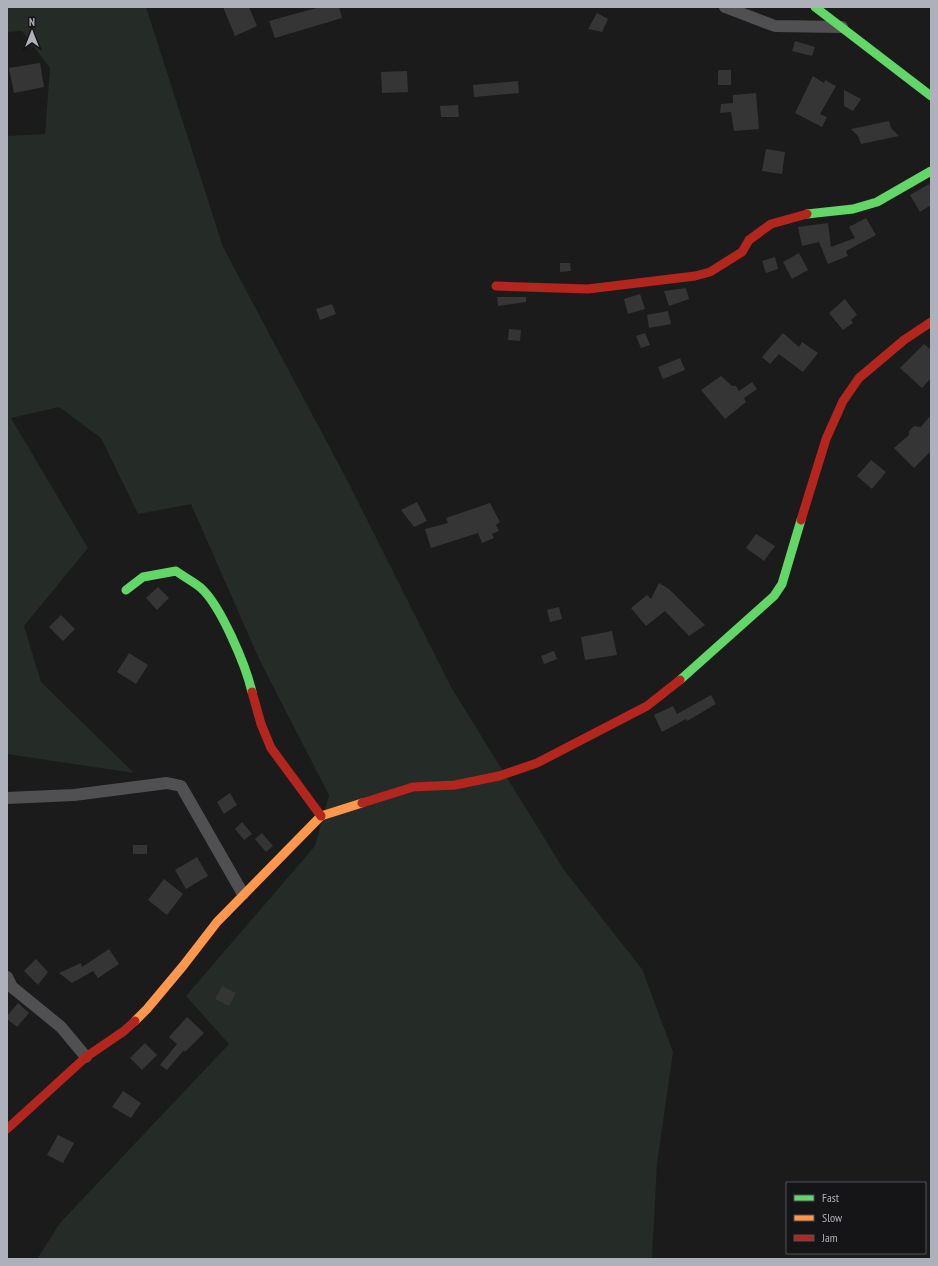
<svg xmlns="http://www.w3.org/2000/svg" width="938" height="1266" viewBox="0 0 938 1266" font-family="'PT Sans Narrow',sans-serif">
<rect width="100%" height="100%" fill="#1b1b1b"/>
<path fill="#252b26" d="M7,7H146L223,247L345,476L451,687L564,870L642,969L673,1052L657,1164L652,1259H37L60,1223L229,1044L186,996L315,846L329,795L260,661L191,504L138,514L101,438L59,407L11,418L88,548L24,626L41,682L134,773L7,754V136L45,134L50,68L22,31L7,32Z"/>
<g fill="#353536">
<path d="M223,7H249L257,26L235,36Z"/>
<path d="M320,7H339L342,18L275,38L269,21Z"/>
<path d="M597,13L608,19L602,32L588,29Z"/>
<path d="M795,41L815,47L812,56L792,51Z"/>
<path d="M40,63L44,87L14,93L9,68Z"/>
<rect x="718" y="70" width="13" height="15"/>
<path d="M407,71L408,92L382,93L381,72Z"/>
<path d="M813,76L824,83L825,80L836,86L820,114L827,117L822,127L795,113Z"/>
<path d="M518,81L519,93L474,97L473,85Z"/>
<path d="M844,90L861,99L853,111L844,106Z"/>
<path d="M756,93L759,129L734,131L731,112L720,113L721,104L733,103V95Z"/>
<path d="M458,105L459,117H441L440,106Z"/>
<path d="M889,121L891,128L899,136L861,144L858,136L851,129Z"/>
<path d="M766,149L785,152L782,174L762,171Z"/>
<path d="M929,184L931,187V205L920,212L910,195Z"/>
<path d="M866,218L876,235L846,251L848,256L828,264L819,242L802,246L798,227L828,223L831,247L855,238L849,227Z"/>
<path d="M799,253L808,270L792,279L783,262Z"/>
<path d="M775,257L778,269L766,273L762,261Z"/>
<path d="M560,263H570L571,271L560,272Z"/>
<path d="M686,288L689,299L669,306L664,291Z"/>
<path d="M640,294L645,309L628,314L624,299Z"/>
<path d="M497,297H526V302L498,306Z"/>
<path d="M845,299L857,315L851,320L853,323L843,330L829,313Z"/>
<path d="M332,304L336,314L320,320L316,309Z"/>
<path d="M668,311L671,324L649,328L647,315Z"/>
<path d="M509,329L521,330L520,341L508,340Z"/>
<path d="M645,333L650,345L641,348L636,336Z"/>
<path d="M783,333L799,347L802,342L818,353L803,372L779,354L770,364L762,357Z"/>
<path d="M924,344L931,350V378L922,388L900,368Z"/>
<path d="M680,358L685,370L663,379L658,367Z"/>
<path d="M721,376L732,386H736L739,391L752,382L757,389L744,398L746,402L725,419L701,390Z"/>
<path d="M931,415V451L914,468L894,448L909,435V431L914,426L921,427Z"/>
<path d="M871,460L886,472L872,489L857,476Z"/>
<path d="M417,502L427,521L414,527L401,510Z"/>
<path d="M490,503L500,522L496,525L499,531L492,534L494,538L482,543L478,533L431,548L425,529L448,523L446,518Z"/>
<path d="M756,534L775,546L764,561L746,548Z"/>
<path d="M659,583L669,589L705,625L689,636L665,611L646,626L631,608L647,595L651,599Z"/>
<path d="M158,587L169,598L157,610L146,598Z"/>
<path d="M559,607L562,619L550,622L547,610Z"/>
<path d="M61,615L75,629L63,641L49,627Z"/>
<path d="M612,631L617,655L585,660L581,637Z"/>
<path d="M554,651L557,659L544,664L541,656Z"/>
<path d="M129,653L148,665L136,684L117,672Z"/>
<path d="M711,695L716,704L687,721L686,719L662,732L654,715L673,706L677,714Z"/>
<path d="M230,793L237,805L224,814L217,802Z"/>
<path d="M242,822L252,834L244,840L235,829Z"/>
<path d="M262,833L273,846L266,852L255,839Z"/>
<rect x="133" y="845" width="14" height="9"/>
<path d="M197,857L208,876L186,889L175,870Z"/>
<path d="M164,879L183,894L167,915L148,900Z"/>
<path d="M109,949L119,964L98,978L93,971L72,983L59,973L81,963L82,967Z"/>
<path d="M36,959L48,972L38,985L24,971Z"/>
<path d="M222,986L236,993L229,1006L215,999Z"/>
<path d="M18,1003L29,1013L17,1027L7,1019V1016Z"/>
<path d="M187,1017L204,1033L185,1052L184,1050L167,1070L160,1065L177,1044L169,1037Z"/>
<path d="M145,1043L157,1055L142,1070L130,1058Z"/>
<path d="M123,1091L141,1103L131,1118L112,1107Z"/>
<path d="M58,1135L74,1143L63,1163L47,1155Z"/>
</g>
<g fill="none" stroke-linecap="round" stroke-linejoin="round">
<g stroke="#505053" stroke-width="12">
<path d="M725,7L775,26L842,27"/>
<path d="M7,798L74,795L167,783L181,786L243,894"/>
<path d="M7,977L12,987L61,1027L86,1057"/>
</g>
<g stroke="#63d668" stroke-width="9">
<path d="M815,7L931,96"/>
<path d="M807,214L853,209L877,202L931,171"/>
<path d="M126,590L143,577L176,571C184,577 194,582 201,588C221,606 246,666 252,692"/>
<path d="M680,680L774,596L782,584L801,520"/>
</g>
<path stroke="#ff974d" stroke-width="9" d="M135,1021L147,1009L183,966L217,922L321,816L362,803"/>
<g stroke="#b3261e" stroke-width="9">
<path d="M496,286L588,289L695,276L710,272L742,252L749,240L771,224L807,214"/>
<path d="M801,520L826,439L843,401L859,378L904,340L931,322"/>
<path d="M252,692L261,724L271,748L321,816"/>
<path d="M362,803L413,787L455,785L499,776L537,763L647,706L680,680"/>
<path d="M7,1129L86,1057L124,1031L135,1021"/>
</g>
</g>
<rect width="938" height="1266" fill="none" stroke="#aeb0ba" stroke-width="16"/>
<rect x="786" y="1182" width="140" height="72" fill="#151517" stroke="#525358"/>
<rect x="794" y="1195" width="20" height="6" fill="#63d668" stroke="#525358"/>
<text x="822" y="1202" font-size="12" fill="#aeb0ba">Fast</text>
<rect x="794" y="1215" width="20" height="6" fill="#ff974d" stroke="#525358"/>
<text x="822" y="1222" font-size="12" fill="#aeb0ba">Slow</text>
<rect x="794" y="1235" width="20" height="6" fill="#b3261e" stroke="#525358"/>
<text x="822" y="1242" font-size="12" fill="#aeb0ba">Jam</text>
<g transform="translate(32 32)" stroke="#151517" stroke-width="3" paint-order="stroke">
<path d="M0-3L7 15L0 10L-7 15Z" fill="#aeb0ba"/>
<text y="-6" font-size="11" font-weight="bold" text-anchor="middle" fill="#aeb0ba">N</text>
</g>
</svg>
